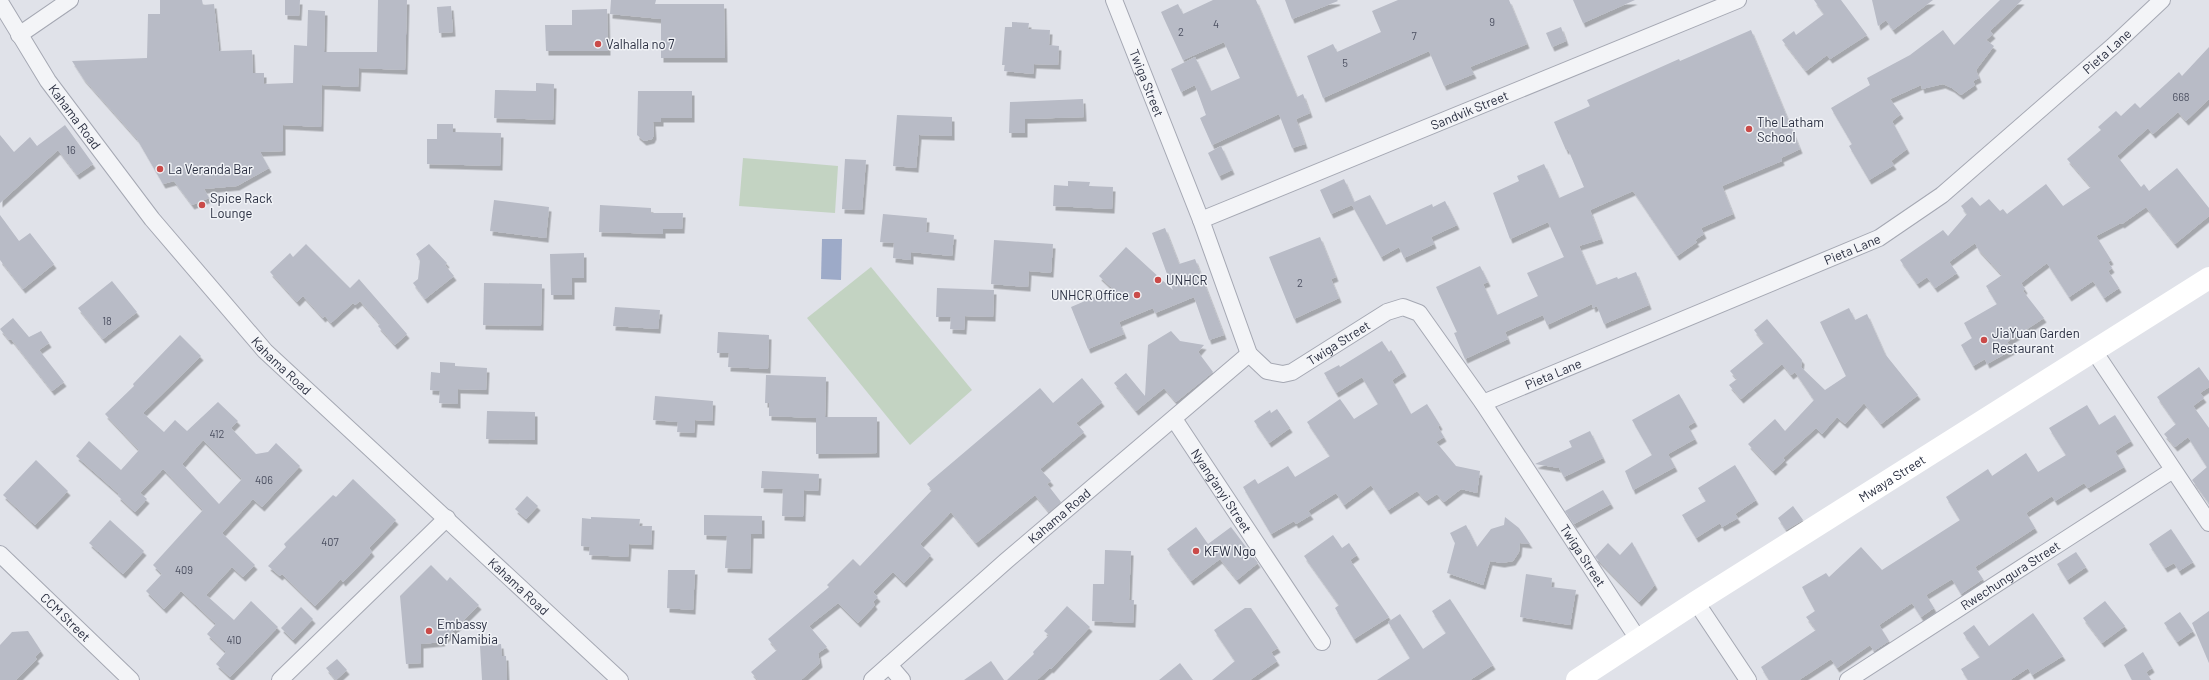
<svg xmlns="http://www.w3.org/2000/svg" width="2209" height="680" viewBox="0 0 2209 680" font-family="Barlow,sans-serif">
<defs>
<filter id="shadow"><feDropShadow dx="2.5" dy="4.5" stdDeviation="0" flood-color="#0004"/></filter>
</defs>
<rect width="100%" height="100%" fill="#e0e2e9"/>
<g fill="#c3d3c2">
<path d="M743,158L838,166L835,213L739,206Z"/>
<path d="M871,267L972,390L910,445L807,318Z"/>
</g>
<path fill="#9daac8" d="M822,239H842L841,280L821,279Z"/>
<g fill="#b8bbc6" fill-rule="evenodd" filter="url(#shadow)">
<path d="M160,0H202L203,5L214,4L219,51L252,50L253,73H264V84L293,83L294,45L307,46L308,10L325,11L324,52H377L378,0H407L405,70L359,68L358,87L322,85L321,127L283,125V151L260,152L269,168L237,186L204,189L209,198L192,205L174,181L163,184L137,139L83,78L72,61L147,58L148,14H160Z"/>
<path d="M285,0H300L299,16L285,15Z"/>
<path d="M611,0H656L655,4H724L725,58H661V19L610,14Z"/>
<path d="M1213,0H1256L1297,97L1303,94L1310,113L1296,119L1305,144L1292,148L1279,114L1212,145L1200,118L1206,115L1195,85L1181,92L1171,69L1195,57L1211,91L1240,78L1224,42L1183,60L1161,12L1178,4L1183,14Z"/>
<path d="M1285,0H1337L1338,1L1292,19Z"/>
<path d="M1398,0H1509L1527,44L1470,67L1474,74L1444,86L1429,51L1323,98L1307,56L1333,44L1337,52L1381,32L1372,11Z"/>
<path d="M1573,0H1635L1583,23Z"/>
<path d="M1814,0H1841L1867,35L1830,59L1827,55L1806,71L1782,40L1794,31L1796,35L1824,14Z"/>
<path d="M1872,0H1933L1893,30L1886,20L1878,26Z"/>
<path d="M2000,0H2022L1990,31L1993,34L1986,40L1994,46L1976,70L1979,78L1973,81L1975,85L1961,95L1952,88L1943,84L1922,89L1921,85L1890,99L1901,114L1892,121L1907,149L1891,161L1894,165L1869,180L1849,146L1852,144L1831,108L1870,85L1867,78L1910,55L1943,30L1954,45Z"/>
<path d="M451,6L453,32L439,33L437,7Z"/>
<path d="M607,9L608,51H546L545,25H572V10Z"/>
<path d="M1012,22L1029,23L1028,29L1050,30L1049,45L1059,46L1058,65L1034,64L1033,74L1004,71L1005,65H1002L1005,27H1012Z"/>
<path d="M1561,27L1566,41L1552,47L1546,33Z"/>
<path d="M1751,30L1800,149L1781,158L1782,161L1722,186L1733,214L1701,228L1704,234L1695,240L1697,242L1677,256L1633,191L1590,210L1601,239L1579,246L1596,285L1617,277L1618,279L1636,272L1649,305L1604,324L1597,306L1593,308L1592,304L1547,325L1543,315L1505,332L1508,339L1465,359L1454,333L1457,332L1436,287L1480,266L1488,282L1483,284L1497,315L1538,296L1527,273L1564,257L1548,222L1510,239L1493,193L1519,181L1517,176L1544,164L1559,198L1584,187L1568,149L1566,150L1554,122L1590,106L1587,100L1679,59L1680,61Z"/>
<path d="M2209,47V99L2186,121L2178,112L2153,134L2148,128L2117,156L2141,187L2144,184L2149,191L2177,168L2209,208V216L2175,244L2146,207L2122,224L2121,223L2096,236L2111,260L2108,262L2112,268L2108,271L2119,288L2104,298L2093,281L2069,297L2047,263L2021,283L2025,289L2023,291L2044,318L2007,342L2012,350L1987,364L1985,359L1973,366L1961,345L1972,338L1964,323L1997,304L1986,286L2002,275L1978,249L1975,243L1949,262L1957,273L1935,288L1927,277L1917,284L1900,260L1943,230L1948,236L1967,214L1961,206L1972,197L1980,206L1989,199L2000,211L2003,209L2007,214L2046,184L2063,206L2091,187L2067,159L2101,130L2098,127L2116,111L2121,116L2135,103L2140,108L2179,72L2182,76Z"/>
<path d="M536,83L554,84L553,120L494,118L495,90L536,91Z"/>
<path d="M638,91H692V118H661V122H653L654,135L652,139L644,141L637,135Z"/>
<path d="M1083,99L1084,117L1025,119V133H1009L1010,102Z"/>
<path d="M897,115L952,117V136L919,135L916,168L893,166Z"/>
<path d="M437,124H453V132L501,133L500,166L427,164V139H437Z"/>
<path d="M65,125L93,164L77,175L58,150L0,203V135L14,152L30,137L37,146Z"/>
<path d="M1221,146L1232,170L1219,176L1208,153Z"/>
<path d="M845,159L866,160L862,210L842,209Z"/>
<path d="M1344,179L1354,202L1370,195L1386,225L1432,204L1433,207L1445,201L1457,225L1431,237L1434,244L1404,258L1399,247L1381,257L1352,205L1331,214L1320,190Z"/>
<path d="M1068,181L1090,182L1089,186L1113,187L1112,209L1053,206L1054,185L1068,186Z"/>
<path d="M494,200L549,207L546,238L490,231Z"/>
<path d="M600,205L651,208V213H683L682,229H663V234L599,232Z"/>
<path d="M883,214L927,218L926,232L954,235L952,256L911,252V260L893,258L894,243L880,242Z"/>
<path d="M0,215L19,241L30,233L54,264L23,289L0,260Z"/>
<path d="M1165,228L1179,264L1195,259L1224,335L1209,340L1194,297L1155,313L1153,308L1119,322L1124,334L1088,349L1071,307L1113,289L1099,276L1126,247L1173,290L1152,233Z"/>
<path d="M1320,237L1336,277L1331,279L1339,298L1294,319L1269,257Z"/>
<path d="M994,240L1053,244L1051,273L1029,271L1028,287L991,284Z"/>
<path d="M306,244L350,288L359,279L407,334L395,345L378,326L380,324L360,301L355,305L353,303L331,323L325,316L323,318L303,296L297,302L270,272L290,253L293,257Z"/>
<path d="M429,244L447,263L445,265L454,276L425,299L413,283L418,279L420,260L416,254Z"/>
<path d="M584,253V278H572V295H551L550,254Z"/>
<path d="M112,281L137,312L103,339L78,308Z"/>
<path d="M484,283L542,284L541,326L483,325Z"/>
<path d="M937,288L994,290L993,317L965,316L964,330L950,329L951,317H936Z"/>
<path d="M615,307L660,310L658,329L613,326Z"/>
<path d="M1849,308L1855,320L1867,314L1885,354L1918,395L1881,424L1864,403L1845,424L1837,417L1822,434L1816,428L1783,458L1785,460L1773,471L1748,444L1775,419L1785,431L1814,400L1795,372L1791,375L1782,364L1741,399L1729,385L1737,379L1730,371L1764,343L1754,330L1767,319L1802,360L1801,367L1825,390L1846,376L1820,322Z"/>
<path d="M13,318L29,337L41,331L49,343L39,350L64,382L52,391L11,339L9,340L0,329Z"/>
<path d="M1171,331L1180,341L1204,345L1198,352L1213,372L1176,402L1164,388L1136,411L1114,383L1126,373L1145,396L1148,345Z"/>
<path d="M718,332L769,335L768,369L728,367L729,353H717Z"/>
<path d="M180,335L201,356L143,413L164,432L175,420L187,431L218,402L238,421L231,428L256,454L268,452L276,443L300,466L262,507L253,499L222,533L255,565L243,577L232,567L206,595L234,620L251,601L278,627L230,677L216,664L226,652L207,634L216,624L181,591L164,609L146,591L162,574L153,565L203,510L163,469L140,493L147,499L135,512L118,496L119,494L76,456L89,441L121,470L139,450L105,414L134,386L133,384ZM203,440L242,479L219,504L182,464Z"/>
<path d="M1382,341L1389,352L1391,350L1404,372L1392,380L1411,414L1427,404L1440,425L1438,427L1444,437L1436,442L1456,466L1480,471L1477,493L1461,489L1444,502L1437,494L1426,501L1417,491L1388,510L1371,485L1344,505L1336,493L1308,511L1311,515L1296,524L1294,521L1271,534L1243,487L1255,479L1258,484L1288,466L1295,477L1330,456L1307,422L1340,399L1354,419L1378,404L1362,377L1336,393L1324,373L1339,365L1340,367Z"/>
<path d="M440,362L455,363V366L487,368L486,390L458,389V404L439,403L440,391L430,390L431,372L440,373Z"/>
<path d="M2199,367L2209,381V387L2200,393L2204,398L2193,406L2209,428V503L2192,480L2207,467L2188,437L2175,447L2164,434L2176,424L2157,397Z"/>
<path d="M766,375L826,377L825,417H877V453L816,454V418L769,416V403H765Z"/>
<path d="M1082,378L1102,402L1076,423L1084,432L1040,469L1051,481L1047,484L1061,502L1049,512L1035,495L976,543L951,512L920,544L931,555L904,583L893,572L873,592L878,597L873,602L875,605L858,623L838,603L809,626L827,647L818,653L820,663L801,680H758L751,672L777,650L768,639L829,587L827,585L853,559L860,566L932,490L927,484L1040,388L1053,403Z"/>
<path d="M1679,394L1695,422L1688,426L1695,439L1668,454L1675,467L1633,490L1625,471L1652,455L1632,420Z"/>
<path d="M655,396L713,401L712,421L695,420L694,433L677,432L678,422L653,420Z"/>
<path d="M2087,405L2099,425L2115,415L2131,441L2115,451L2124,467L2088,488L2084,483L2055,501L2052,496L2026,513L2035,528L1975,567L1983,579L1961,594L1952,579L1926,595L1934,608L1921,617L1912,603L1879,625L1889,641L1874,651L1870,645L1837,668L1831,659L1799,680H1769L1761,667L1816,630L1806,617L1815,611L1802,587L1826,573L1829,577L1861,547L1882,570L1960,520L1946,497L1988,469L1992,476L2026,453L2038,472L2066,455L2049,428Z"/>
<path d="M1277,409L1290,428L1269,443L1254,421L1270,410L1271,413Z"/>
<path d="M487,411L535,412V440L486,439Z"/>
<path d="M1590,431L1603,458L1564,477L1559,468L1535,464L1572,447L1569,441Z"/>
<path d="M36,460L68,491L35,525L3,495Z"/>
<path d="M1735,465L1756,500L1735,514L1738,518L1722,527L1720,523L1696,538L1682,515L1706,501L1698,488Z"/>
<path d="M762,471L819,474L818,491L804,490L803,517L782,516L783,489L761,488Z"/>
<path d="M353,479L396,520L369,548L372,552L354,571L343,582L341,579L315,606L282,574L280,576L268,566L286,547L284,544L333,495L336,497Z"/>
<path d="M1603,490L1611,504L1574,524L1565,511Z"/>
<path d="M527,496L538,506L526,519L515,509Z"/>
<path d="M1793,506L1803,520L1786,530L1778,518Z"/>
<path d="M704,515L762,516V534H751L750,569L725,568L727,536L704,535Z"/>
<path d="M591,517L640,519L639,526H652L651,545L629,544L628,557L589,555L590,547L581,546L582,518L591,519Z"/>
<path d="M1505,517L1519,528L1530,544L1520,543L1519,552L1513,561L1502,563L1490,561L1483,585L1447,573L1455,543L1450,533L1466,525L1477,547L1491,529L1504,525Z"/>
<path d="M110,520L144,551L123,574L89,543Z"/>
<path d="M1196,527L1208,544L1231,527L1258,563L1237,580L1220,559L1191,581L1167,549Z"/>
<path d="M2171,529L2193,562L2179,571L2174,563L2165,568L2149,544Z"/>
<path d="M1333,535L1342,548L1349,543L1357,555L1350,560L1389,617L1354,639L1335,608L1339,605L1304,556Z"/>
<path d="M1632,542L1655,585L1639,602L1595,557L1608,543L1620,555Z"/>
<path d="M1105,550L1131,551L1129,600H1134L1133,623L1092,621L1093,584H1104Z"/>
<path d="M2076,552L2086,567L2067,580L2057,564Z"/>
<path d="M431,565L447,581L450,577L479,605L442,642L421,644V663L406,664L400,596Z"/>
<path d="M668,570H695L693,610L667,608Z"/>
<path d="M1526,574L1552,578L1551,587L1576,590L1570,625L1520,617Z"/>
<path d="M1450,599L1493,665L1470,680H1377L1410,658L1388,622L1400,614L1423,649L1446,633L1432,611Z"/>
<path d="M2105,601L2125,626L2102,643L2083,618Z"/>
<path d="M1067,606L1090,627L1051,669L1050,668L1037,680H1007L1034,654L1033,652L1049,635L1044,631Z"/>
<path d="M301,607L313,619L293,640L281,628Z"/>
<path d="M1245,608H1251L1278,648L1271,652L1277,661L1250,680H1212L1235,661L1214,630Z"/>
<path d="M2209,611V663L2192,623Z"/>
<path d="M2180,612L2193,631L2177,642L2164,623Z"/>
<path d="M2033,613L2063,656L2032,675L2028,668L2010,680H1968L1961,669L1980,657L1963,633L1974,625L1989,646Z"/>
<path d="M28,631L41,651L35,657L37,659L16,680H0V645L12,632Z"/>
<path d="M501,644L502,656H506L507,680H482L480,646Z"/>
<path d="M2143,652L2152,668L2146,672L2151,680H2132L2124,665Z"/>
<path d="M337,659L347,670L336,680L326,668Z"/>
<path d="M991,661L1004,680H964Z"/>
<path d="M1180,663L1193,680H1159Z"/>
</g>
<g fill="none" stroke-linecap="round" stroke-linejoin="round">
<g stroke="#a5a8b3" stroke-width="18">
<g id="street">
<path id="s1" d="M1114,0L1201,220L1249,354L1267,371L1283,374L1292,372L1387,312L1403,307L1419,313L1483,403L1638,639"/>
<path id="s2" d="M0,2L48,81L152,219L265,351L620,680"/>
<path d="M19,35L70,0"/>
<path id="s3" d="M1201,220L1738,0"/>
<path d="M2094,351L2209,523"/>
<path id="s4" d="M1483,403L1879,238L1942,195L2113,46L2162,0"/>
<path id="s5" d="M1174,419L1322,642"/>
<path id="s6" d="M0,554L131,680"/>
<path d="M1696,602L1748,680"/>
<path d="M889,665L902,680"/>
<path d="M280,680L447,518"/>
<path id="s7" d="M872,680L1006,561L1249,354"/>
<path id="s8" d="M1848,680L2173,470"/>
</g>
</g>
<use href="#street" stroke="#f3f4f7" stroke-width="16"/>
<path stroke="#fff" stroke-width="22" id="s9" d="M1577,680L1696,602L2209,278"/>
</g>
<g fill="#ca4b49" stroke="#f0f2f6" stroke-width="1.5">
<circle cx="598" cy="44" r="4"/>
<circle cx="1749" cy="129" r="4"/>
<circle cx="160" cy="169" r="4"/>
<circle cx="202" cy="205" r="4"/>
<circle cx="1158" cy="280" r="4"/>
<circle cx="1137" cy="295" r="4"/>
<circle cx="1984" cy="340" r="4"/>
<circle cx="1196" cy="551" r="4"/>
<circle cx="429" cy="631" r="4"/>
</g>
<g text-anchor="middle" stroke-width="3" stroke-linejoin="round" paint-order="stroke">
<g font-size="11" fill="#4d5162">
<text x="1492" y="26">9</text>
<text x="1216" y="28">4</text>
<text x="1181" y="36">2</text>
<text x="1414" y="40">7</text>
<text x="1345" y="67">5</text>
<text x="2181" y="101">668</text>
<text x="71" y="154">16</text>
<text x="1300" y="287">2</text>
<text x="107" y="325">18</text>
<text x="217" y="438">412</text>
<text x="264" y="484">406</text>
<text x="330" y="546">407</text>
<text x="184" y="574">409</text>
<text x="234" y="644">410</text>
</g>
<g font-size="13" fill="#292e40" stroke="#f0f2f6" text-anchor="start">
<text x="606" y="49">Valhalla no 7</text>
<text x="1757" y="127">The Latham<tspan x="1757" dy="15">School</tspan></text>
<text x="168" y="174">La Veranda Bar</text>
<text x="210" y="203">Spice Rack<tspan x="210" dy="15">Lounge</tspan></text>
<text x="1166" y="285">UNHCR</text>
<text x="1129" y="300" text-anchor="end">UNHCR Office</text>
<text x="1992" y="338">JiaYuan Garden<tspan x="1992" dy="15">Restaurant</tspan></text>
<text x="1204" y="556">KFW Ngo</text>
<text x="437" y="629">Embassy<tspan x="437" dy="15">of Namibia</tspan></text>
</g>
<g font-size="13" fill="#292e40" stroke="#f0f2f6">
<text dy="5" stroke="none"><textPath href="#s4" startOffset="724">Pieta Lane</textPath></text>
<text dy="5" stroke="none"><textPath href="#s1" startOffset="89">Twiga Street</textPath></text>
<text dy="5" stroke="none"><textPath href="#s3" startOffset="290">Sandvik Street</textPath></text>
<text dy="5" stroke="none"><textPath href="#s2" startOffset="137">Kahama Road</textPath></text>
<text dy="5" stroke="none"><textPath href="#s4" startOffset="400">Pieta Lane</textPath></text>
<text dy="5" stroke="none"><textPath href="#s1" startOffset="484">Twiga Street</textPath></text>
<text dy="5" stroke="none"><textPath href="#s2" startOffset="461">Kahama Road</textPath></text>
<text dy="5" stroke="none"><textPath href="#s4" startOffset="76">Pieta Lane</textPath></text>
<text dy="5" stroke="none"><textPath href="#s9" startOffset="374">Mwaya Street</textPath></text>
<text dy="5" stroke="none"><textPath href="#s5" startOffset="86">Nyang'anyi Street</textPath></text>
<text dy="5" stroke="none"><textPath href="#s7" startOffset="249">Kahama Road</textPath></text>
<text dy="5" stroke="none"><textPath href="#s1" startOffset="868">Twiga Street</textPath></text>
<text dy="5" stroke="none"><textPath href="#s8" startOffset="193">Rwechungura Street</textPath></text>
<text dy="5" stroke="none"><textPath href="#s2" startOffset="785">Kahama Road</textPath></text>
<text dy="5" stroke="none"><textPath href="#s6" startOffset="91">CCM Street</textPath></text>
</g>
</g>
</svg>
